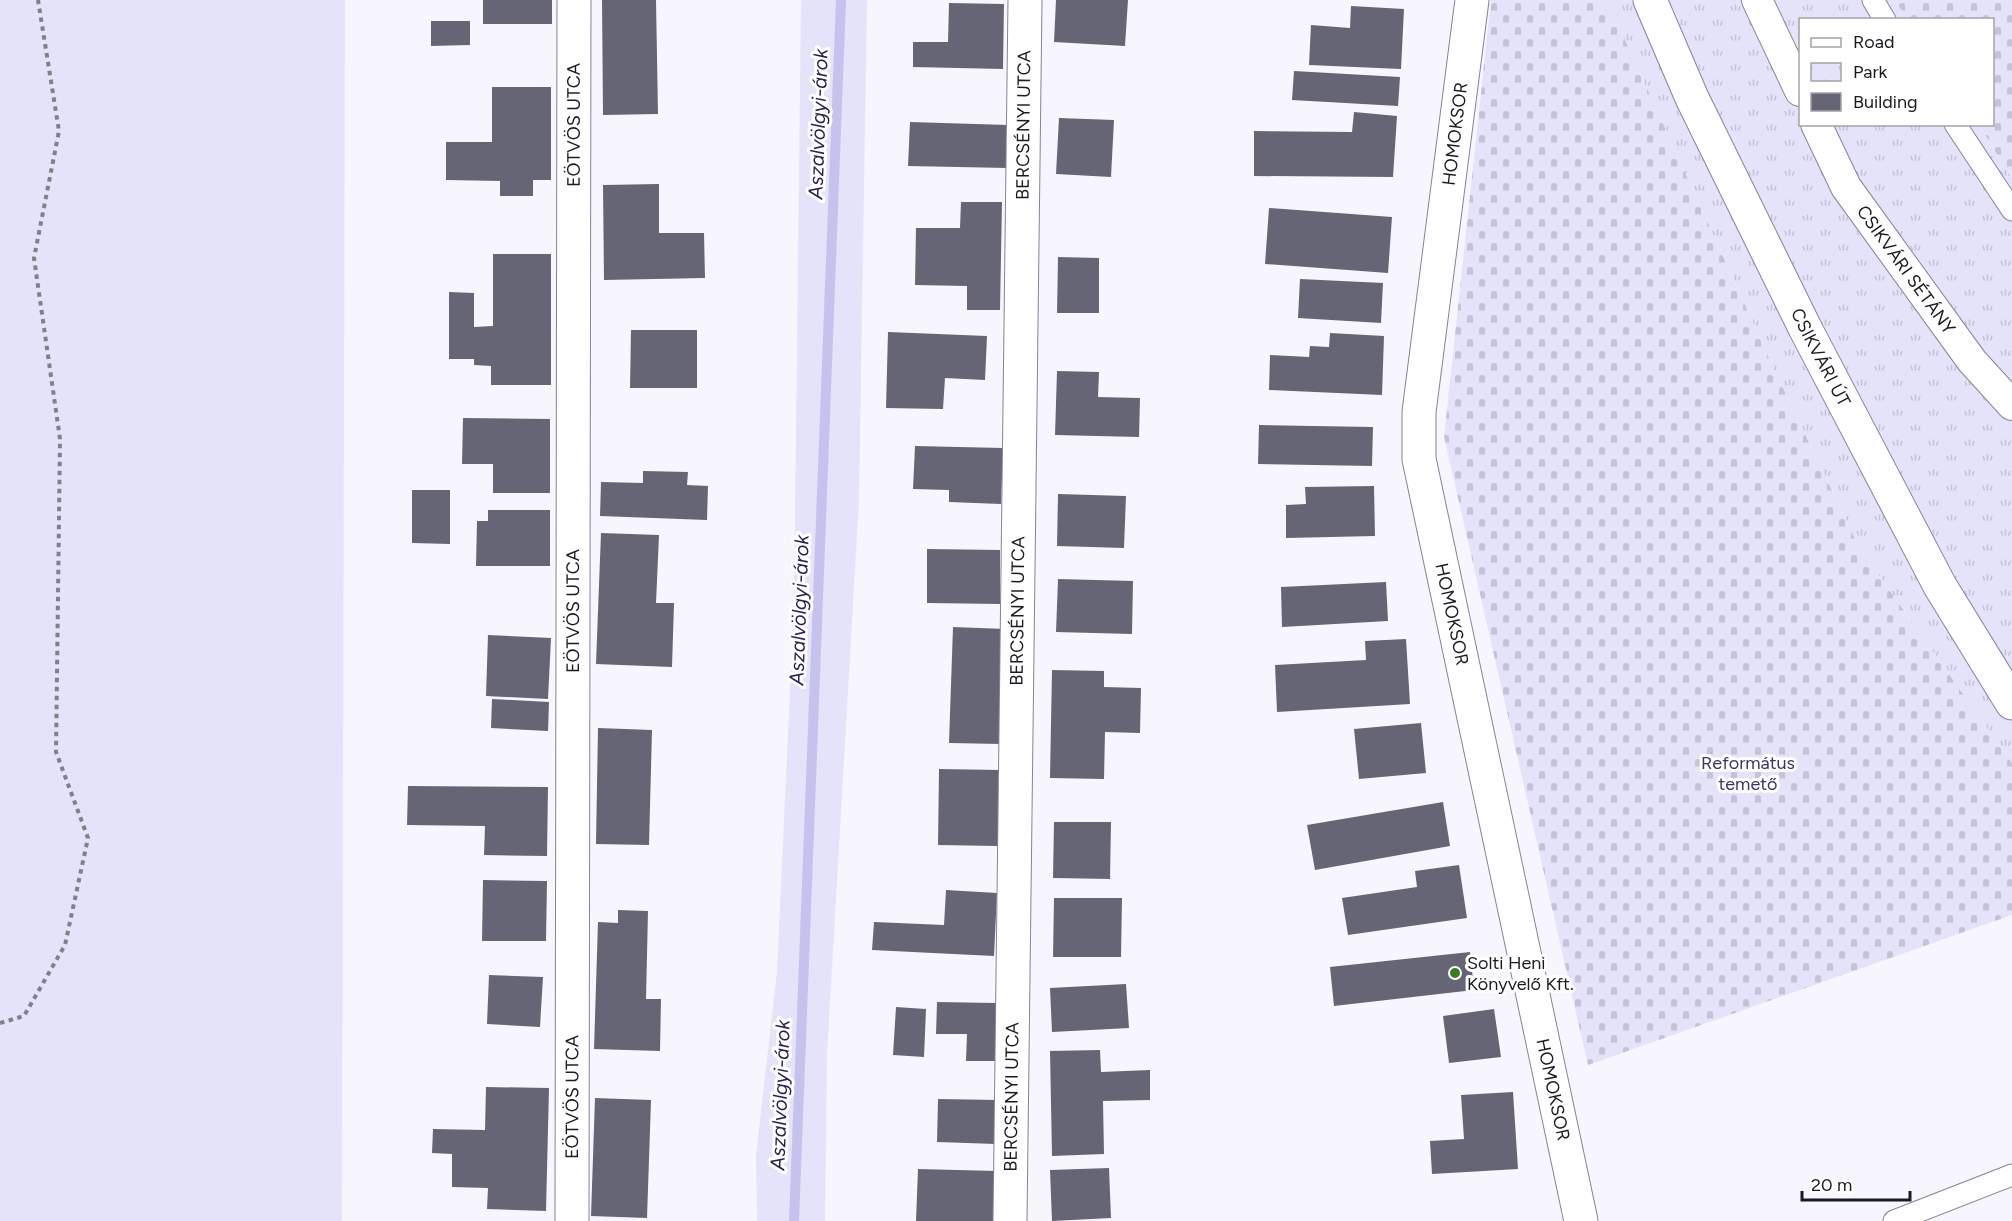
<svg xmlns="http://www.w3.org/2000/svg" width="2012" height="1221" viewBox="0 0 2012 1221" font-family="Figtree,sans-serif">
<defs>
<pattern id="cemetery-stones" width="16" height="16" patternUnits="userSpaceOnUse" patternTransform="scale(1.5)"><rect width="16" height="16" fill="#e4e3fa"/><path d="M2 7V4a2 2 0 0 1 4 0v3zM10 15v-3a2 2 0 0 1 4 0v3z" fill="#c3c2d6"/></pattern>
<pattern id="park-tufts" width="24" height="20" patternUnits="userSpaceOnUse" patternTransform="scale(1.5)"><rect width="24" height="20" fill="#e4e3fa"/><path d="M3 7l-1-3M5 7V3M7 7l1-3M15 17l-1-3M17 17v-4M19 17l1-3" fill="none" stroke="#c3c2d6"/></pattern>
</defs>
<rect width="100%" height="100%" fill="#f7f6fe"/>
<g fill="#e4e3fa">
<path d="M0,0H345L342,1221H0Z"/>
<path d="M801,0H867L859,500L827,1055L825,1221H757L756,1155L777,972L794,605Z"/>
</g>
<g fill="url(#cemetery-stones)">
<path d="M1491,0H1607L1775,371L1859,547L2012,763V915L1588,1065L1444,437Z"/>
<path d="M1893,0H2012V179L1979,125L1992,124V20L1909,19Z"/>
</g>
<path fill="url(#park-tufts)" d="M1607,0H1893L1909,19L1800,20V124L1979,125L2012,179V763L1859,547L1775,371Z"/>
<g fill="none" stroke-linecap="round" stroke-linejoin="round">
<path stroke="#c5c2ed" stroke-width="10" d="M794,1221L841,0"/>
</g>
<g fill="#666576">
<rect x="483" y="0" width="69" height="24"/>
<path d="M602,0H656L658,114L603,115Z"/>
<path d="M1056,0H1128L1125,46L1054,42Z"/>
<path d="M949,3L1004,4L1003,69L913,67V42H948Z"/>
<path d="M1351,6L1404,9L1401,69L1309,65L1311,25L1350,28Z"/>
<path d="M431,21H470V45L431,46Z"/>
<path d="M1294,71L1400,77L1398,106L1292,100Z"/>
<path d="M492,87H551V180H533V196H500V181L446,180V142H492Z"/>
<path d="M1354,112L1397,116L1393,177L1254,176V131L1352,132Z"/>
<path d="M1059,118L1114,120L1111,177L1056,174Z"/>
<path d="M910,122L1008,125L1007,168L908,166Z"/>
<path d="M659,184V233H704L705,278L604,280L603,185Z"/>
<path d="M961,202H1002L1000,310H967V286L915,285L916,228H960Z"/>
<path d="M1269,208L1392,217L1388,273L1265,264Z"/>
<path d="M493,254H551V385H491V366L474,365V359H449V292L474,293V327L493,326Z"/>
<path d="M1058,257L1099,258V313H1057Z"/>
<path d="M1300,279L1383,283L1381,323L1298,318Z"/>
<path d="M631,330H697V388H630Z"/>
<path d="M888,332L987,336L985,380L945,378L943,409L886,408Z"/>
<path d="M1330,333L1384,336L1382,395L1269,390L1270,355L1309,357L1310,346L1329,347Z"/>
<path d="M1057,371L1099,372L1098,397L1140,398L1139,437L1055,435Z"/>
<path d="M463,418L550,419V493H493V464H462Z"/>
<path d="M1259,425L1373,427L1372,466L1258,464Z"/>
<path d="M915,446L1003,448L1001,504L949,502V490L913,489Z"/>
<path d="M643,471L688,472L687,485L708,486L707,520L600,516L601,482L643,483Z"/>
<path d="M1374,486L1375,536L1286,538V505L1306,504L1305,487Z"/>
<path d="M412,490H450V544L412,543Z"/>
<path d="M1058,494L1126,496L1124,548L1057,546Z"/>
<path d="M488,510H550V566H476L477,521H488Z"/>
<path d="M601,533L659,535L656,603H674L672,667L596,664Z"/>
<path d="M927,549L1000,550V604L927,603Z"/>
<path d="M1058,579L1133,581L1132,634L1056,632Z"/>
<path d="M1386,582L1388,621L1282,627L1281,587Z"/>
<path d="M953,627L1006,629L1001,744L949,743Z"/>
<path d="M488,635L551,638L548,699L486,696Z"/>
<path d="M1406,639L1410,704L1277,712L1275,665L1366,660L1365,641Z"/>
<path d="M1052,670L1104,671V687L1141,688L1140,733L1105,732L1104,779L1050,778Z"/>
<path d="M492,699L549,702L548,731L491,728Z"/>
<path d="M1421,723L1426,773L1359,779L1354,729Z"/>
<path d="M598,728L652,730L649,845L596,844Z"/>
<path d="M939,769L1000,770L998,846L938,845Z"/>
<path d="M408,786L548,787L547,856L484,855L485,826L407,825Z"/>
<path d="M1443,802L1450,846L1315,870L1307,825Z"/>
<path d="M1054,822H1111L1110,879L1053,878Z"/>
<path d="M1459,865L1467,918L1348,935L1342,898L1417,887L1415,871Z"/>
<path d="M483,880L547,881L546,941H482Z"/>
<path d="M946,890L997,893L994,956L872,950L874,922L944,925Z"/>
<path d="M1054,898H1122L1121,957H1053Z"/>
<path d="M618,910L648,911L646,999H661L660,1051L594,1049L598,922L618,923Z"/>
<path d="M1470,952L1474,990L1334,1006L1330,967Z"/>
<path d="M489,975L543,977L540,1027L487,1024Z"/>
<path d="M1126,984L1129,1028L1052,1032L1050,988Z"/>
<path d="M937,1002L996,1003L995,1061H966L967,1034H936Z"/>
<path d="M896,1007L926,1009L924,1057L893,1055Z"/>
<path d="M1494,1009L1501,1057L1449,1063L1443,1016Z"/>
<path d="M1100,1050L1101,1072L1150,1070V1100L1103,1101L1104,1154L1052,1156L1050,1051Z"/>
<path d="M486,1087L549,1088L546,1211L487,1209L488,1188L452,1187V1154L432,1153L433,1129L485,1130Z"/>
<path d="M1513,1092L1518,1169L1432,1174L1430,1141L1464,1139L1461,1095Z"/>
<path d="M595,1098L651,1100L647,1218L591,1216Z"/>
<path d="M938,1099L998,1100L996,1144L937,1142Z"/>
<path d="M1109,1168L1111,1218L1052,1221L1050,1170Z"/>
<path d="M918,1169L997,1171L995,1221H916Z"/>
</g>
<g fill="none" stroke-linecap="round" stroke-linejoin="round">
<g stroke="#858396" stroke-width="23">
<g id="service">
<path d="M1873,0L1885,20"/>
<path d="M1955,124L2012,210"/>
<path d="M1894,1221L2012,1175"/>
</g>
</g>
<g stroke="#858396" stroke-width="32">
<g id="pedestrian">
<path d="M1757,0L1800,91"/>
<path id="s1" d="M1816,124L1846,187L1972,361L2012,405"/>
</g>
</g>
<g stroke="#858396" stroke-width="35">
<g id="minor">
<path id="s2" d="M1472,0L1419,412V459L1581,1221"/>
<path id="s3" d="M572,1221L574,0"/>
<path id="s4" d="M1010,1221L1025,0"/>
</g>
</g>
<g stroke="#858396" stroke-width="35">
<g id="tertiary">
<path id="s5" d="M1650,0L1692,98L1805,328L1940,586L2012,703"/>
</g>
</g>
<path stroke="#808087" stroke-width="4" stroke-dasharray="4.5 4.5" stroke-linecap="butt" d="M0,1023L24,1016L65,945L88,838L56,752L60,439L34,258L59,131L38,0"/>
<use href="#service" stroke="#fff" stroke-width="21"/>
<use href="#pedestrian" stroke="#fff" stroke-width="30"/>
<use href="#minor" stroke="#fff" stroke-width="33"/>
<use href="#tertiary" stroke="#fff" stroke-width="33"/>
</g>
<circle fill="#3b7e20" stroke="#fff" stroke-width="2" cx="1455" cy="973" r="6"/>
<g text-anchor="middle" stroke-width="6" stroke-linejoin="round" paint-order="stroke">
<g font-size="18" fill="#1a1a21" stroke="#fff">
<text dy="6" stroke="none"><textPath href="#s3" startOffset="1096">EÖTVÖS UTCA</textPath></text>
<text dy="6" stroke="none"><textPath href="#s4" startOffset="1096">BERCSÉNYI UTCA</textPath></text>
<text transform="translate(1455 134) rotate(-83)" y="6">HOMOKSOR</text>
<text dy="6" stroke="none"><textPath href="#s1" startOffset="172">CSIKVÁRI SÉTÁNY</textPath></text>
<text dy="6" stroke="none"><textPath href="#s5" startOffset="396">CSIKVÁRI ÚT</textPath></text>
<text dy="6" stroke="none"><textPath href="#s3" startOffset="610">EÖTVÖS UTCA</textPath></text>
<text dy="6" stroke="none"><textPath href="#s4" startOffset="610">BERCSÉNYI UTCA</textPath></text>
<text dy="6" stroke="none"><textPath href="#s2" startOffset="621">HOMOKSOR</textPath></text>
<text dy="6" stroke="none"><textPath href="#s2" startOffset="1107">HOMOKSOR</textPath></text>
<text dy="6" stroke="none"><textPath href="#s3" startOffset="124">EÖTVÖS UTCA</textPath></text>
<text dy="6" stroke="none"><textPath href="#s4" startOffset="124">BERCSÉNYI UTCA</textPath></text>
</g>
<g font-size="18" fill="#3c3469" stroke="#fff">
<text x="1748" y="769">Református<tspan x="1748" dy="21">temető</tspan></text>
</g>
<g font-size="18" fill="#1a1a21" stroke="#fff" text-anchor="start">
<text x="1467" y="969">Solti Heni<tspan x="1467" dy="21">Könyvelő Kft.</tspan></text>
</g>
<g font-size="20" font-style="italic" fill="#291f53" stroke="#fff">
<text transform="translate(818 124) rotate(-88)" y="7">Aszalvölgyi-árok</text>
<text transform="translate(799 610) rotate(-88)" y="7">Aszalvölgyi-árok</text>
<text transform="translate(780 1095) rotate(-88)" y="7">Aszalvölgyi-árok</text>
</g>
</g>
<rect x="1799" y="18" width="195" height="108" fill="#ffffff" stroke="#a3a3a6" stroke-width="1.5"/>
<rect x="1811" y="38" width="30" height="9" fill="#ffffff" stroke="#a3a3a6" stroke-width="1.5"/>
<text x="1853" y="48" font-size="18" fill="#1a1a21">Road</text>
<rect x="1811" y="63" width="30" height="18" fill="url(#park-tufts)" stroke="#a3a3a6" stroke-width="1.5"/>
<text x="1853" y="78" font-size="18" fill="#1a1a21">Park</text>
<rect x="1811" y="93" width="30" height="18" fill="#666576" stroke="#a3a3a6" stroke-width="1.5"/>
<text x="1853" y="108" font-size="18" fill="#1a1a21">Building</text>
<path d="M1802 1191v9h108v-9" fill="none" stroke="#1a1a21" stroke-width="3"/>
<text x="1811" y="1191" font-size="18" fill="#1a1a21" stroke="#ffffff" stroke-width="4.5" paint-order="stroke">20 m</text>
</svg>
